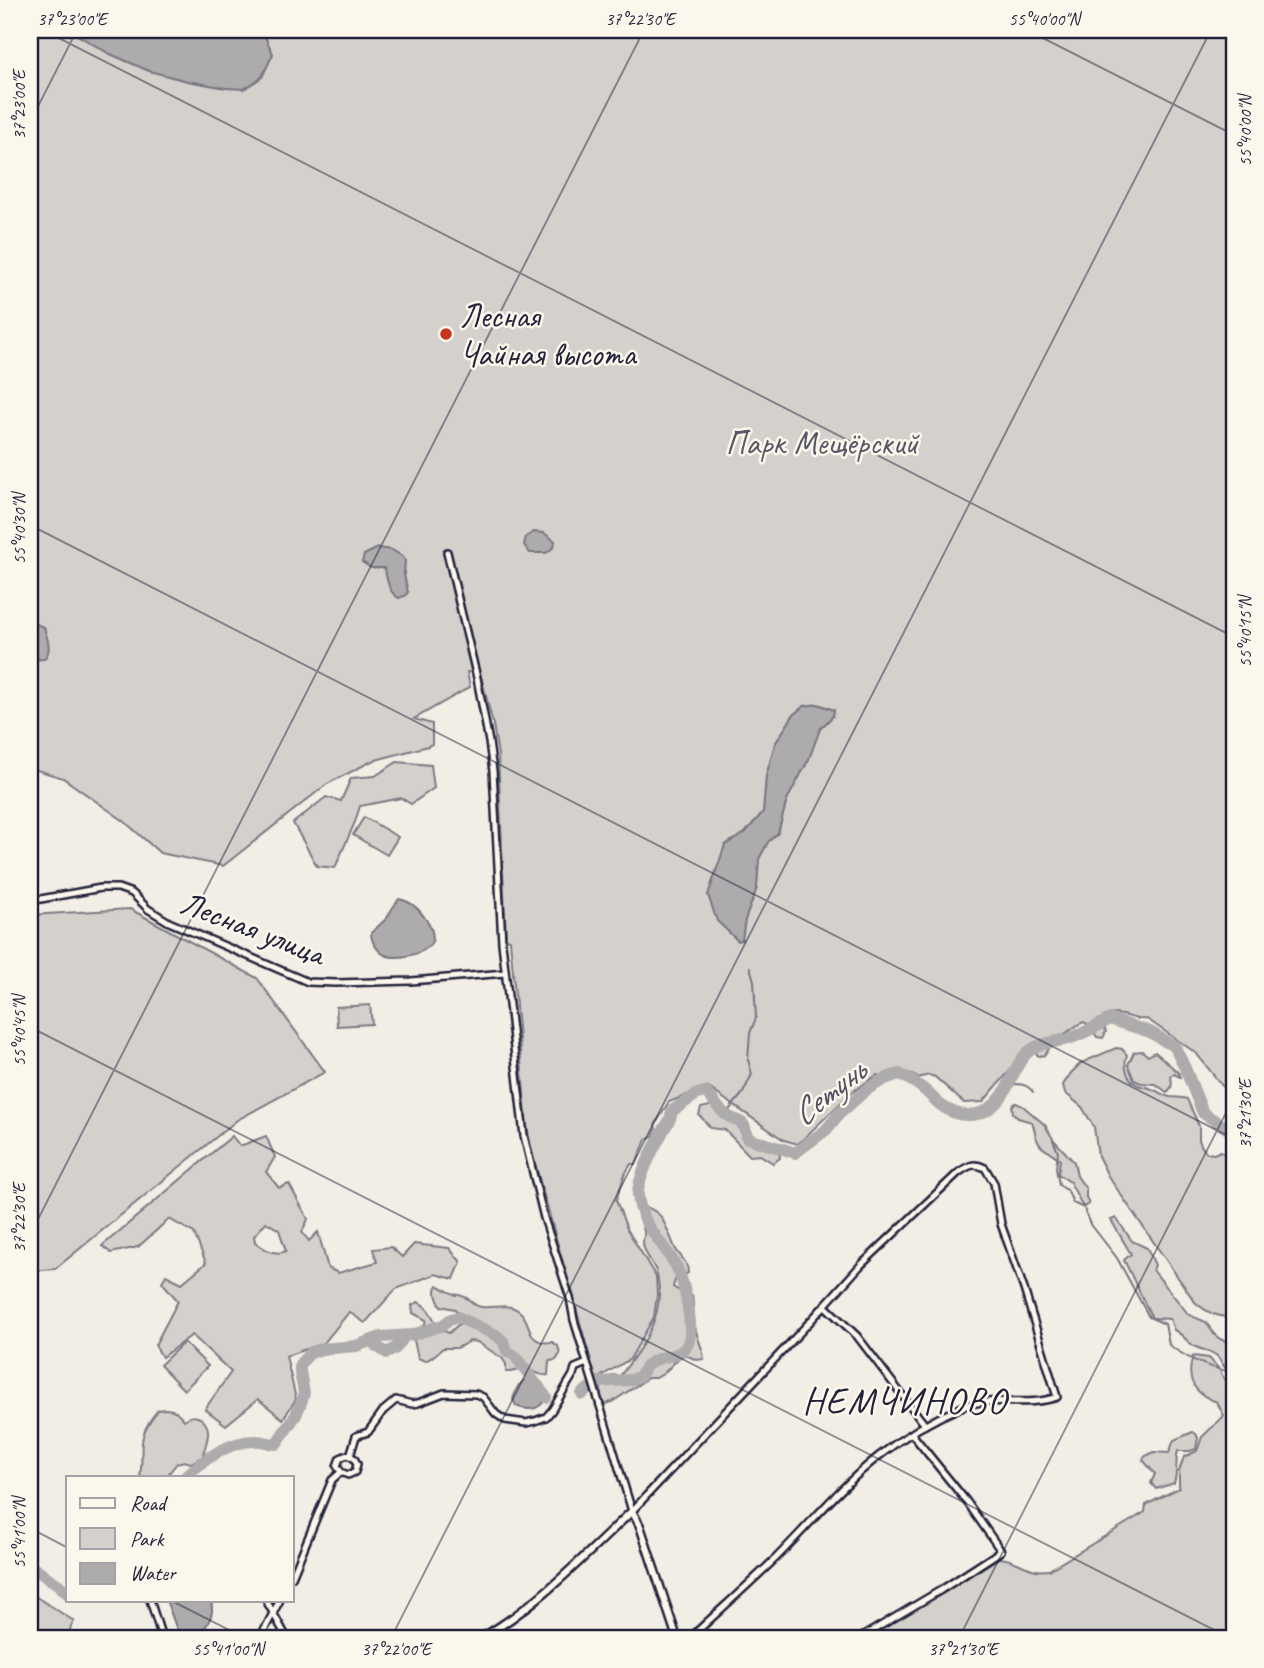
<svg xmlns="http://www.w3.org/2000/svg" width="1264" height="1668" viewBox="0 0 1264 1668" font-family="Caveat,sans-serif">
<rect width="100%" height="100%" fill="#f2eee5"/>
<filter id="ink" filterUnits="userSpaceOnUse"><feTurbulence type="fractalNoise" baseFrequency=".0143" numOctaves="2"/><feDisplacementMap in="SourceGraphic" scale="14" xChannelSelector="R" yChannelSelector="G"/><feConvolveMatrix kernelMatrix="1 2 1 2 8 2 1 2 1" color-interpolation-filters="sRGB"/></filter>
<g filter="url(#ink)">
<g fill="#d4d1cc" stroke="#7b7a84" stroke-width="2" fill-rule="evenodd">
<path d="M30,30H1234V1101L1196,1053L1147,1019C1132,1022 1117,1007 1102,1018L1106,1032L1103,1038L1097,1037L1090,1026L1084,1022C1074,1025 1067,1036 1056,1037L1045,1055L1039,1056L1030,1050L1025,1053L983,1102L964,1103L935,1077L929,1075L918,1078C901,1069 898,1067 881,1076L877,1075L851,1093L798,1144L784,1140L707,1087L669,1102L655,1125L656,1129L653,1136L646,1140L636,1164H631L625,1174L616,1200L627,1229L656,1277L657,1295L654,1317L630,1359L596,1379L532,1153L527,1126L510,940L506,939L498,755L493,724L480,672H467L470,687L414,719L432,724V744L428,746L372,761L327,784L223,866L160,853L124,821L63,778L30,768Z"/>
<path d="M397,762L431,765L434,788L411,804L401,798L360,806L355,822L335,868L317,866L293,823L326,797L341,801L351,778L375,776Z"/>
<path d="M364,817L398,837L387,855L353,835Z"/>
<path d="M130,909L257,978L325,1072L237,1120L55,1269L30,1271V915Z"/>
<path d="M370,1005L372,1024L337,1026L336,1007Z"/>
<path d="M1116,1048L1122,1049L1127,1055C1123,1065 1127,1080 1138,1085C1143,1087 1149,1087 1154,1090C1160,1092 1164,1096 1170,1097C1177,1098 1180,1097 1187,1099L1199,1126V1140L1202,1147L1207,1153L1214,1154L1221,1151L1234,1164L1233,1174L1234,1318C1218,1317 1207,1313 1195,1302L1108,1176L1098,1156L1094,1127L1082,1107L1065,1093L1063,1085L1071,1073L1081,1063Z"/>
<path d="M1142,1051L1148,1056L1155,1052L1179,1073L1180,1077L1174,1074L1171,1076C1172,1083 1173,1088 1167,1092L1155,1084L1141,1083L1134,1080L1128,1065L1134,1052Z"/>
<path d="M1016,1103L1023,1106L1045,1125L1053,1139L1074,1162L1077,1176L1086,1189V1197L1089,1204L1083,1207L1070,1182L1058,1174L1060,1160C1054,1152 1046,1152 1040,1145C1035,1139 1035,1129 1032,1122L1018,1118L1013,1113L1012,1106Z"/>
<path d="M714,1105L738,1126L745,1140L779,1150L780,1158L773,1163L760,1155L750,1156L725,1130L711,1128L699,1115L701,1108Z"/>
<path d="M232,1136L240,1146L266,1136L275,1157L266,1172L279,1188L289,1184L308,1219L302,1232L309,1241L318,1232L328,1268L338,1273L377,1262L373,1249L391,1247L402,1257L414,1244L449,1248L461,1262L454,1279L435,1274L396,1289L365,1323L349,1312L324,1343L286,1356L296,1399L283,1419L258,1399L226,1425L205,1409L231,1372L192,1335L162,1357L155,1345L178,1301L162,1282L166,1275L182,1283L206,1263L194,1233L169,1219L138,1247L111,1253L102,1246ZM266,1222L279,1230L286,1251C275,1256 264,1249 255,1242L254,1236Z"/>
<path d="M647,1207C652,1210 658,1212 661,1217C667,1227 671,1238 675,1248C680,1257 688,1261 688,1273L675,1280L673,1287C680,1293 686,1291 692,1296C694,1306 693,1316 695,1325C696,1337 703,1347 704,1359L697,1360L683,1354L663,1374L656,1378H648L612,1402L605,1404L601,1398V1384L613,1375L620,1376C640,1350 661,1322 659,1288C658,1281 658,1273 654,1267C650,1259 643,1252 643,1242C643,1239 645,1235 644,1232C643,1223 638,1220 640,1211Z"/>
<path d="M1116,1218L1132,1241L1147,1248L1155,1265L1153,1270L1189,1315L1206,1322L1214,1334L1220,1339L1234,1344V1378C1226,1372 1223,1363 1217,1356C1210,1350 1204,1351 1196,1347C1187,1343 1183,1334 1174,1330L1170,1319L1152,1318L1124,1260L1131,1254L1111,1220Z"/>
<path d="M437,1285C443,1287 446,1291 452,1293C461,1298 452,1292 462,1296C470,1298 473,1306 481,1307C493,1309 508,1302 519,1311C533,1321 525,1346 552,1342L558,1346L560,1354L556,1360L549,1361L548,1375C537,1377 535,1369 524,1369C517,1369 514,1373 506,1372V1364L502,1358L477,1342L470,1341L457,1348H443L431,1358L425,1361L418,1358L413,1336L424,1327L426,1320L413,1313L412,1305L418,1302C434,1309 433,1329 449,1333L460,1323L459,1315L455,1309L441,1306C436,1298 435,1293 437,1285Z"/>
<path d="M184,1342L208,1366L184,1390L160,1365Z"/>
<path d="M1193,1356L1209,1358L1219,1369L1226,1382L1234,1383V1638H868L999,1558C1019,1559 1026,1573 1049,1570L1145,1512L1146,1505L1179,1488V1471L1184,1457L1197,1451L1202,1437L1224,1416L1217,1402C1194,1394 1185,1380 1193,1356Z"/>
<path d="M165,1409C174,1409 178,1412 184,1420C190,1416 194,1415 200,1418C215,1428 205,1443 203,1456L191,1463L184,1461L177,1463L166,1477H140C145,1446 134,1439 158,1410Z"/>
<path d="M1193,1432L1196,1434L1198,1438L1196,1449L1190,1451H1178C1175,1460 1178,1472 1174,1483L1156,1489L1151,1483L1155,1474L1143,1460L1144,1457L1154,1452L1169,1453L1174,1440Z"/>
<path d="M30,1593L74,1621L66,1638H30Z"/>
</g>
<g fill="#aeabad" stroke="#76747f" stroke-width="2">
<path d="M69,30H123L142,38H166L181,30H262L273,54L262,77L244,89L226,88L187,81L149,71L108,53Z"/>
<path d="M534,532L544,533L555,541L554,547L546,553H530L524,545L526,537Z"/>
<path d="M378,548L392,550L402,556L405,560L404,575L408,592L405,596L399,598C387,592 388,579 384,568H371L362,562L364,555Z"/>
<path d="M30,622L44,627C47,639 53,649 44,659L30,660Z"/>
<path d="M818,704L834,710L833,716L820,729L809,759L787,800L778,833L768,842L759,859L757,888L745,920L742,940L738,941L717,921L708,895L712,883L725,845L745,833L763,812L766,776L775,744L794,714L804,706Z"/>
<path d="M399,899C410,901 419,909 425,918C441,940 431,951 407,956C401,957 391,958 385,955C377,951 371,941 371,933L387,918L392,909Z"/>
<path d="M529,1376C558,1382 547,1420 516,1406L513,1399L518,1386Z"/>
<path d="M166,1600H211C212,1602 212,1609 212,1612C209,1627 193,1645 179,1635Z"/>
</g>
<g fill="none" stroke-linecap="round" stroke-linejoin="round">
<g stroke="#76747f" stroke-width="2">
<path d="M1009,1084C1019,1084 1026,1083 1033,1092"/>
<path d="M725,1115L743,1093L752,1074L748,1060L750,1033L756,1018L754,981L750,967"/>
<path d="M1053,1140L1058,1152L1056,1168L1059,1185L1068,1191L1073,1203L1084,1208L1089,1222L1117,1258L1149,1317L1165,1324L1169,1345C1188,1359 1210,1369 1234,1372"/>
</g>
<g stroke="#aeabad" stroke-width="12">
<path d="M374,1341L376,1346L387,1353L396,1348L404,1337"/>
<path d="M582,1394L597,1382L631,1380L641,1376C643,1371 645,1366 650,1363C662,1353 684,1360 689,1340C693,1324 684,1280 676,1266C663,1243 640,1223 638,1195C637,1180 653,1149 661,1135C665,1126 671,1122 672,1111L697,1094L705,1092C713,1098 717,1108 725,1114C737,1124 745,1116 747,1138C763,1144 779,1147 795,1153L826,1130L839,1114L866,1090L883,1080L899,1074C907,1078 915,1082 922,1088C929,1093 935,1101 942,1106C963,1121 987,1117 1002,1096C1011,1083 1015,1065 1026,1054C1038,1041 1056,1043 1071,1038C1085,1033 1097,1026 1110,1019L1150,1032L1175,1047L1185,1068L1203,1113L1234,1133"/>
<path d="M185,1477C202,1461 229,1441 254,1441C262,1440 269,1444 276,1444L296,1415L301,1403L304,1393L300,1372V1364L310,1353L322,1349L356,1346L381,1337L412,1335L443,1325L451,1319L458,1317L496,1335L503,1341L507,1351L515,1356L546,1397"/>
<path d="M30,1566L59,1585L68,1594"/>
</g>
<g stroke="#22223b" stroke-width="10">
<g id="minor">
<path d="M447,552L477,678L489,742L493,771L502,943L524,1136L544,1218L570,1298L574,1320L632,1511"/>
<path d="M30,901L101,888H118L132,893L148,909L169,922L308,982L336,983L411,981L505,973"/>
<path d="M825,1306L857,1336L925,1425"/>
<path d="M350,1456L356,1436L368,1432L383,1411L396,1400L412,1404L418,1403L444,1393L476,1394L483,1397L496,1414L505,1420L526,1423L535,1421L546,1417L552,1410L573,1375L575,1368L587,1363"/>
<path d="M632,1511L806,1326L861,1265L958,1173C968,1166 973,1162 985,1168L994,1183L1001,1224L1024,1289L1057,1397C1026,1408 991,1395 962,1407C933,1419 904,1436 879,1456C842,1485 810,1524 776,1558C748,1585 719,1611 690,1638"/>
<path d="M292,1577L332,1480L341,1472L348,1475L355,1472L357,1464L354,1458L347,1455L340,1458L337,1466L341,1472"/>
<path d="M150,1600L162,1638"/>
<path d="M266,1600L287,1638"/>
<path d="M260,1638L280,1600"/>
<path d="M860,1638L941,1590L1001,1551L967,1502L912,1434"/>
</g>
</g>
<g stroke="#22223b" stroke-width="11">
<path id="tertiary" d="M481,1638C537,1606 586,1555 632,1511L640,1526L677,1638"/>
</g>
<use href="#minor" stroke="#fbf7ec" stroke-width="5"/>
<use href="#tertiary" stroke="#fbf7ec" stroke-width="6"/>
</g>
</g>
<path fill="none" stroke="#22223b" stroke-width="2" stroke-opacity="0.45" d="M43,30L1234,637M1027,30L1234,135M30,122L77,30M30,525L1234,1139M30,1027L1230,1638M30,1235L644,30M30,1528L68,1548M170,1600L245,1638M391,1638L1211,30M959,1638L1234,1097"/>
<circle fill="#c8321e" stroke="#fbf7ec" stroke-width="2.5" cx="446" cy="334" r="7"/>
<g text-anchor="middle" stroke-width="5" stroke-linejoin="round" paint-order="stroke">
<g font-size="33" fill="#22223b" stroke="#fbf7ec" text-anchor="start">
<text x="460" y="327">Лесная<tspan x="460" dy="38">Чайная высота</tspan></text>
</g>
<g font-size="33" fill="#575766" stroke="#fbf7ec">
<text x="822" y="454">Парк Мещёрский</text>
</g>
<g font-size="33" fill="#22223b" stroke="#fbf7ec">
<text transform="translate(253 927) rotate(21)" y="12">Лесная улица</text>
</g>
<g font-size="35" font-style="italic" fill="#535263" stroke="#fbf7ec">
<text transform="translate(828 1092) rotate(-38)" y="12">Сетунь</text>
</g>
<g font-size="37" letter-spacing="2" fill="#22223b" stroke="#fbf7ec">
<text x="905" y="1413">НЕМЧИНОВО</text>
</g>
</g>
<rect width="1264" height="1668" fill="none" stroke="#fbf7ec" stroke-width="77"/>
<rect x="66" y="1476" width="228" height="126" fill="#fbf7ec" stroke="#a4a2a5" stroke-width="2"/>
<rect x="80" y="1498" width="35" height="10" fill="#fbf7ec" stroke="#a4a2a5" stroke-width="2"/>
<text x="130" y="1510" font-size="21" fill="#22223b">Road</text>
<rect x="80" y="1528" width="35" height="21" fill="#d4d1cc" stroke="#a4a2a5" stroke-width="2"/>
<text x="130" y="1546" font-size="21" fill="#22223b">Park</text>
<rect x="80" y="1563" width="35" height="21" fill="#aeabad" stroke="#a4a2a5" stroke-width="2"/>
<text x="130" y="1580" font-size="21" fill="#22223b">Water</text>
<rect x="38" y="38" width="1188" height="1592" fill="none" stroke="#22223b" stroke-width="2.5"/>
<g font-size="18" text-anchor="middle" fill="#22223b">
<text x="72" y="25">37°23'00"E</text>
<text x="640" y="25">37°22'30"E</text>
<text x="1044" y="25">55°40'00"N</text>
<text transform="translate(19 105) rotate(-90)" y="6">37°23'00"E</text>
<text transform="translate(1245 131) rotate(-90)" y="6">55°40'00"N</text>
<text transform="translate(19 529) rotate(-90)" y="6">55°40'30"N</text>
<text transform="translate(1245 632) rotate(-90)" y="6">55°40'15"N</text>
<text transform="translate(19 1031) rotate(-90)" y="6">55°40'45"N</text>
<text transform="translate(1245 1114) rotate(-90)" y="6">37°21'30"E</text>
<text transform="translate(19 1218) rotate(-90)" y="6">37°22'30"E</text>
<text transform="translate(19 1533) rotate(-90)" y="6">55°41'00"N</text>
<text x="228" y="1655">55°41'00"N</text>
<text x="396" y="1655">37°22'00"E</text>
<text x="963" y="1655">37°21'30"E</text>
</g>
</svg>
